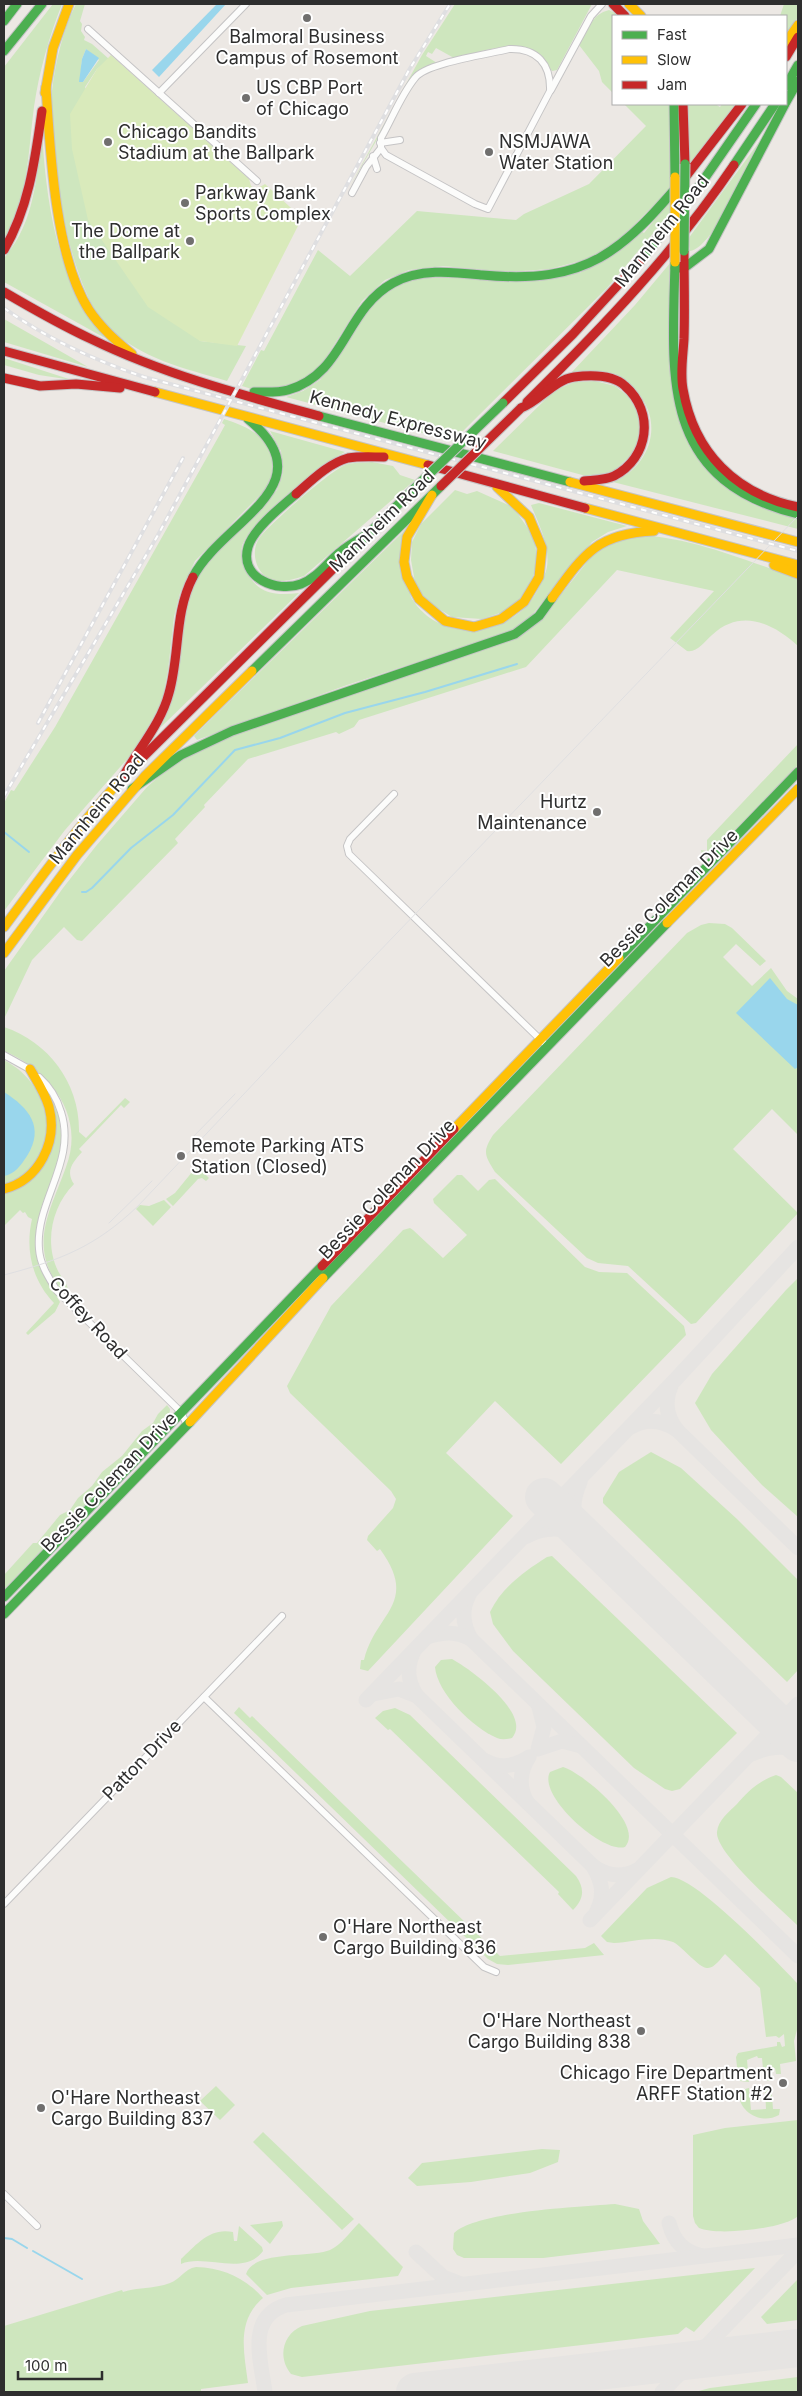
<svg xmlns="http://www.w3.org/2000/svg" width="802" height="2396" viewBox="0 0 802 2396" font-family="Inter,sans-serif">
<rect width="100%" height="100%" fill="#ece8e4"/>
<g fill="#cee6be" fill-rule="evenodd">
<path d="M53,4H62C49,37 39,72 34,107C28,152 28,202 4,241V67Z"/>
<path d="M76,4H85L80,21L82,24L81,31L85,37L84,40L92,44L109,59L97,69L85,87L200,341L246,346L227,381C184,368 141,359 108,327C68,288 47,147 52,91C55,63 63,30 76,4ZM86,49L99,60L83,82H80L82,59Z"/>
<path d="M455,4H592L557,70L552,71C546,64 542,56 534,51C515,39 474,54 454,58L436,48L432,54L428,52L426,56L437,63L419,70L414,75L349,188L422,55Z"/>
<path d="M784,4H798V17L786,36V16H780Z"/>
<path d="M609,10L620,16H613V93L602,82L599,71L579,45C587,30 592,14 609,10Z"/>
<path d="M624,104H669L671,188L616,243L591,258L550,269L507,272L443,266L409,270L385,280L362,301L320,367L297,387L255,390L242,386L261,350L264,351L318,250L350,276L417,211L516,220L524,214L589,184L646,126Z"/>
<path d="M688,104H715L720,107L722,104H738L689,168Z"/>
<path d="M42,134C47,207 57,280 105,338L4,282V258C34,224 37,177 42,134Z"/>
<path d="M765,134C752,158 715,247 690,251L688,239Z"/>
<path d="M671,199V212L607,288L453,441L286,397L303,391L320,380L373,304L393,287L417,278L580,273L641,231L644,233Z"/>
<path d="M671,262L672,379L716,478L733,492L754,505L798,517V529L613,482C646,469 664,429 641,397C636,391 629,382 621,379C607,374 586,375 571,373L635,305Z"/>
<path d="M4,319L88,367L4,342Z"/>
<path d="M4,358L72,380L39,375L4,365Z"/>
<path d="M595,381L615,386L629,397L639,415L641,432L635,451L613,472L586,476L493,451L555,390L575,382Z"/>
<path d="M224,419C260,430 287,450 265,490L195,561L180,593L174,617L168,670L162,702L135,750L65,830L4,911V803L11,790L14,791L55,727L219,436L225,425L222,423Z"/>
<path d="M270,431L345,452C323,462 246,525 242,547C240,558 245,571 251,579C263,596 281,595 299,593L161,727L186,605L200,571L277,490L283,473L281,451Z"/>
<path d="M372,462L393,466L400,475L415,480L304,576C294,579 281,584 270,579C255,572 250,550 260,537C271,523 330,471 345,465C353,462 364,463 372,462Z"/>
<path d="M455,490L467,494L477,491L513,507L534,537L538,563L528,590L509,610L482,619L452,617L431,604L416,588L411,560L412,542L421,524Z"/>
<path d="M539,503L627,526L608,532L592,542L527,621L509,632L347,685L197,740L194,736L405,530C406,543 407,591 412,599C443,648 519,636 540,585C542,580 546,573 547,567C550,545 539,525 531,505Z"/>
<path d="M627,535C686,534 743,560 798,578V646C773,623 741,608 712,635C704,642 697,653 687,651L670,638L714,591L617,570L526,667L359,720L354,727L339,734L336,732L248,759L204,805L205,807L175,839L178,843L82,941L77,940L64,927L32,960L4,1019V971L63,888L96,846L147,787L170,767L198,750L225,738L402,676L544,616L595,552Z"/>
<path d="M798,744V765L713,853L707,857L702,855L701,850L707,851V840Z"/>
<path d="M709,923L725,924L732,928L766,961L760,966L736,944L723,957L752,986L771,968L787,991L798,999V1135L772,1109L733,1149L798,1213L696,1323L691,1324L628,1266L598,1263L587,1258L495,1172C485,1156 482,1152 493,1135L687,933L701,925Z"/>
<path d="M4,1027C49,1042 80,1084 79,1132L86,1138L125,1098L130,1102L124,1108L121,1105L79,1149L82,1152C73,1162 65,1171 74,1184C52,1206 44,1242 58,1271C62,1279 70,1285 68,1295L62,1291V1288L60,1289C28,1244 50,1212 66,1167C86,1115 49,1070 4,1051Z"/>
<path d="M4,1060C57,1087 65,1165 4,1185Z"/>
<path d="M52,1099L59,1117L62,1142L59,1160L36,1233L41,1270L60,1302L55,1312L28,1335L26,1333L54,1303C32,1280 25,1250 32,1219L28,1217L25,1212L23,1213L20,1210L4,1226V1193L41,1168Z"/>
<path d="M203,1165L209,1170L205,1174L209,1178L206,1181L202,1178L198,1179L173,1206L166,1199L175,1193L197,1166Z"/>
<path d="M457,1175H462L478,1191L489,1180L495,1179L585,1267L599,1272L627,1273L684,1326L686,1335L561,1464L495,1401L446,1453L513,1516L368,1671L360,1669L361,1660H364C375,1613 420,1604 380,1549L377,1551L367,1540L368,1536L393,1508L396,1499L391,1491L290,1393L287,1386L331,1306L403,1230L410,1228L413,1230L443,1258L467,1235L434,1203L433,1199Z"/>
<path d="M164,1200L171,1207L153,1226L136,1209L140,1205L149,1206Z"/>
<path d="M798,1278V1517L762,1485L711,1430L695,1403L712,1374L786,1290Z"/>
<path d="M167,1405L170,1409L169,1418L4,1589V1575L33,1543H37L60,1515L70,1510L78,1498L92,1486L102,1472L122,1456L142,1431L153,1423L158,1414Z"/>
<path d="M651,1452L681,1468L737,1519L798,1580V1670L787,1682L603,1503V1498L619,1472Z"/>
<path d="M552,1556L737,1733L680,1789L672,1791L665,1789L634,1768L513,1651L493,1624L490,1612C502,1587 525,1571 547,1557Z"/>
<path d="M452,1659C470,1669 533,1714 512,1738C507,1739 502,1740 497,1738C473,1728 437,1693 435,1667L441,1660Z"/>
<path d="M239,1707L250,1718L252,1716L500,1956L585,1948L594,1943L604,1955L508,1965L497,1964L488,1959L234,1713Z"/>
<path d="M395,1708L410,1715L576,1876C585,1889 584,1899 573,1910L558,1894L559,1892L390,1729L388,1730L375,1718L383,1711Z"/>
<path d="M563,1767C583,1773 645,1825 625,1847C602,1854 537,1795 550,1772Z"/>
<path d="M776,1775L781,1777L798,1793V1926C782,1910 715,1853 717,1832C718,1820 729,1812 737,1804C747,1792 760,1780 776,1775Z"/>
<path d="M671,1877C696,1877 778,1963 798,1984V2026L794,2041L796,2061L780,2064L781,2074H776L775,2068L770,2069L771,2081L764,2080L762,2058H758L757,2056L747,2060L749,2082L740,2081L738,2077L736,2057L738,2053L777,2046V2042H780L782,2047L785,2046L784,2034L779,2038L776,2036L766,2037L760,1988L725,1954C721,1958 714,1969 707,1968C699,1968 683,1947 673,1942C655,1935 632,1942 614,1943L607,1942L601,1936L647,1888Z"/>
<path d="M771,2085L773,2109H780L779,2115C752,2130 725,2093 749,2088L751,2110L766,2109L765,2088Z"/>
<path d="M216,2086L235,2105L220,2120L200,2101Z"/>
<path d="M798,2120V2216C784,2229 717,2236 699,2228L695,2223L693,2216V2135L725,2128Z"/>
<path d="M263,2132L354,2219L342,2230L253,2142Z"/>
<path d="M542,2149L560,2150L558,2162L530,2173L471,2182L417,2186L408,2178L422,2163Z"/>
<path d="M615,2204L639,2209L643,2221L660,2244L543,2258H464L457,2255L453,2249L454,2233C478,2211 579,2207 615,2204Z"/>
<path d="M282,2221L283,2226L270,2244L250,2225Z"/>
<path d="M359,2223L403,2267L398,2276L291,2288L267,2295L246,2274C253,2250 312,2258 330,2250C341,2245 350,2232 359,2223Z"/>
<path d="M239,2226L262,2247L263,2251C244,2277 204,2253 181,2264V2259C196,2245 210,2227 233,2232L234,2241H237Z"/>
<path d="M196,2267C224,2268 245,2278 263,2298C236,2321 244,2352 248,2383L201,2389V2392H4V2326L122,2290L123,2292C138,2287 155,2289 170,2283C181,2279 184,2269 196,2267Z"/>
<path d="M755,2268L694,2332L686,2327L678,2334L302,2377L291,2374C277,2357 283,2334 302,2326L370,2311Z"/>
<path d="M798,2279V2320L767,2324L761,2317Z"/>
<path d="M798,2377V2392H695L710,2388Z"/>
</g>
<path fill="#d9eabb" d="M111,55L249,179L251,186L256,189L265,184L302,218L237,346L200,341L148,307L88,220L72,149L70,114L97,69Z"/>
<g fill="#99d6ec">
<path d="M217,4H226L159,77L152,70Z"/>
<path d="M86,49L99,58L83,82H79L82,59Z"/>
<path d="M770,978L787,999L798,1005V1067L795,1069L736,1013Z"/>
<path d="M4,1092C29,1108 45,1127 27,1156C21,1165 15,1174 4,1176Z"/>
</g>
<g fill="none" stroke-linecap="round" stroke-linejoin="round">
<g stroke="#99d6ec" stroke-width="2">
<path d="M4,832L29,852"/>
<path d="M82,892H86L92,888L131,848L173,815L235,750L280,738L345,713L425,692L517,664"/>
<path d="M4,2238L12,2239L27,2248"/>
<path d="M33,2251L82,2279"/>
</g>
<g stroke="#e6e4e2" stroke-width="15">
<path d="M631,1427C646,1418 662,1420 677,1430C666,1416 664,1402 671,1386"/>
<path d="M677,1430L798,1548"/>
<path d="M527,1536C546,1526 563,1528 583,1535C572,1513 571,1504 580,1482"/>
<path d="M469,1595C461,1610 463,1625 471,1639"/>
<path d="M427,1637C444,1632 455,1631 471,1639L798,1956"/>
<path d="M373,1694L399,1689L417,1696C408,1682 406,1669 413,1653"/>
<path d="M417,1696L593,1866"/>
<path d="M366,1700L675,1380L798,1247"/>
<path d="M539,1707L544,1727L538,1749L562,1741L581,1746"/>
<path d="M752,1754C768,1747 781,1745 798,1750"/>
<path d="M486,1761C500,1769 516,1766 529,1757C520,1771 518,1786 527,1802"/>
<path d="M597,1911C605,1894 602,1882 593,1866C607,1876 622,1878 637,1870"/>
<path d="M590,1920L798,1704"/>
<path d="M669,2223C674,2242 684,2252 703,2256"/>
<path d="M416,2252L443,2277L461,2284"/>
<path d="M265,2392C261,2361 246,2317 286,2305L798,2245"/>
<path d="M662,2392L798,2251"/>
</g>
<g stroke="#e6e4e2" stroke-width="38">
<path d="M544,1497L798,1743"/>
<path d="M415,2392L798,2348"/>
</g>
<g stroke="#c5c4c5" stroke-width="8">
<g id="street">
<path d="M88,29L257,181"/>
<path d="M509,49C537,48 551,64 550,91L488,209L475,204L386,155L381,148V138C392,119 401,95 415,78C425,63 490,54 509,49Z"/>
<path d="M551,90L591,16L602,4"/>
<path d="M159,93L246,4"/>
<path d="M380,143L400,140"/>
<path d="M373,156L377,169"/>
<path d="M352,193L366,167L381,148"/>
<path d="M394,794L350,839L347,846L349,854L547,1046"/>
<path d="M4,1055L31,1070"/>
<path d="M39,1077C49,1086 57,1098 61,1112C77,1162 35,1201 39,1249C40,1265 49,1278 57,1291L181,1412L187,1425"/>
<path d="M204,1697L484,1967L496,1972"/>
<path d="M4,1904L282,1616"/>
<path d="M4,2194L37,2226"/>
</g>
</g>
<g stroke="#c5c4c5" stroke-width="11">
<g id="fast">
<path d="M4,21L17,4"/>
<path d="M4,51L42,4"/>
<path d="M786,86L798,65"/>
<path d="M786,102L798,81"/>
<path d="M674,104L675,177"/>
<path d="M734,165L775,104"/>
<path d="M640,261L700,185L756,104"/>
<path d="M675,263C672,378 660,480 798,514"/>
<path d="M675,268H684"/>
<path d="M684,268L709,249L785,104"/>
<path d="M254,392C265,392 278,393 288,390C345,374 344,310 393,283C420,268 453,272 482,275C588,285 622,252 687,175"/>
<path d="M319,416L570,482"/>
<path d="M296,494C282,506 253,529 248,547C239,578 277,593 301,584C317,578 327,563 339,553C348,545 358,540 368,534"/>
<path d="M349,553L422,481"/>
<path d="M193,577C222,521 329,485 248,419"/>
<path d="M252,671L441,486"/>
<path d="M132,789L181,755L232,731L515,634L539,616L552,598"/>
<path d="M619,958L798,772"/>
<path d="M323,1278L667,923"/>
<path d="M4,1597L322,1266"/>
<path d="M4,1614L190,1422"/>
</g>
</g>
<g stroke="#c5c4c5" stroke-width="11">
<g id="slow">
<path d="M629,4L641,16"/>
<path d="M786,42L798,25"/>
<path d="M46,87C50,150 55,257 89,310C101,328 116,341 132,354"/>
<path d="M45,93L53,48L69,4"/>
<path d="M155,392L428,465"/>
<path d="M570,482L798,542"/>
<path d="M432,495L407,537L404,562L407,577L419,599L445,621L474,627L501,619L524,602L539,577L542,548L529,517L497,487"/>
<path d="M585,508L798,565"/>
<path d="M774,565L798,574"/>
<path d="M552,598C583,555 597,533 654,531"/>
<path d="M667,923L798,789"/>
<path d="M4,927C48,868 91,808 143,757"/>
<path d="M4,953L77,855L145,776L252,671"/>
<path d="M454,1129L619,958"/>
<path d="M4,1189C39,1180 58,1142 49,1107C45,1093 37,1081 30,1069"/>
<path d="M190,1422L323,1278"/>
</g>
</g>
<g stroke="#c5c4c5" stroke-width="11">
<g id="jam">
<path d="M613,4L625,16"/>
<path d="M786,57L798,37"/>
<path d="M683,104L685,164"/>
<path d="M687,175L742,104"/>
<path d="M4,250C29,207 35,160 42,111"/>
<path d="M684,251C684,280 685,310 684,339C683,356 680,373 683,389C694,453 736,494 798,507"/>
<path d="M4,292C33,309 61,325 91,339C163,374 242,395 319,416"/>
<path d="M4,351L155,392"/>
<path d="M4,378L40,386L76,384L120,388"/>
<path d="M527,402C602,328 675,252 734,165"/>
<path d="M503,403L573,334L640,261"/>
<path d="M521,408C540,401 554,380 574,377C590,375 612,374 625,386C655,412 649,458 614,476C606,480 593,480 584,481"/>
<path d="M428,465L585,508"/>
<path d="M296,494C311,481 329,463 348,458C360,456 372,457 384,457"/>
<path d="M143,757L349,553"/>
<path d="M123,777C138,749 161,724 169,693C180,655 174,613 193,577"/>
<path d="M322,1266L454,1129"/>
</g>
</g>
<use href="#street" stroke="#fcfcfb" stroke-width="6"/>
<use href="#fast" stroke="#4caf50" stroke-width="9"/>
<use href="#slow" stroke="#ffc107" stroke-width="9"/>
<use href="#jam" stroke="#c62828" stroke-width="9"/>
<g stroke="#dfdfe1" stroke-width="1">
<path d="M193,1137L235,1094"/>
<path d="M109,1223L152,1181"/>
<path d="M4,1275C61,1260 95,1247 138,1206L346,986L798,516"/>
</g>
<g stroke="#dfdfe1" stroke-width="4">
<g id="rail">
<path d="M4,308C47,339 94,360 144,377L798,551"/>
<path d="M38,723L183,458"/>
<path d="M4,796L158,535L409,70L450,4"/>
</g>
</g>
<use href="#rail" stroke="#fff" stroke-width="2" stroke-dasharray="5.5" stroke-linecap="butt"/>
<g stroke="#c5c4c5" stroke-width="11" stroke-linecap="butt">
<g id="fast-bridge">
<path d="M684,251L685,164"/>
<path d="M422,481L503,403"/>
</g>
</g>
<g stroke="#c5c4c5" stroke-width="11" stroke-linecap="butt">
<path id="slow-bridge" d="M675,177V262"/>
</g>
<g stroke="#c5c4c5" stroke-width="11" stroke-linecap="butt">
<path id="jam-bridge" d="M441,486L521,408"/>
</g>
<use href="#fast-bridge" stroke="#4caf50" stroke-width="9"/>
<use href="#slow-bridge" stroke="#ffc107" stroke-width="9"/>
<use href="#jam-bridge" stroke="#c62828" stroke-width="9"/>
</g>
<g fill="#706f6e" stroke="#fff" stroke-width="2">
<circle cx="307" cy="18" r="5"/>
<circle cx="246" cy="98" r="5"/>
<circle cx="108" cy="142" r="5"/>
<circle cx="489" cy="152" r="5"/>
<circle cx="185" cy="203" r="5"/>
<circle cx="190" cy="241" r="5"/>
<circle cx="597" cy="812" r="5"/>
<circle cx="181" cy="1156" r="5"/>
<circle cx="323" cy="1937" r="5"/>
<circle cx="641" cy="2031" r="5"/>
<circle cx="783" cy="2083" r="5"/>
<circle cx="41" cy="2108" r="5"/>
</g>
<g text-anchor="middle" stroke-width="4" stroke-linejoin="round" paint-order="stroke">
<g font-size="18" fill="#2e2e2e" stroke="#fff" text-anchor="start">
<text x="307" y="43" text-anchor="middle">Balmoral Business<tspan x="307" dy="21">Campus of Rosemont</tspan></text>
<text x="256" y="94">US CBP Port<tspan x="256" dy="21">of Chicago</tspan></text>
<text x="118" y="138">Chicago Bandits<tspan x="118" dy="21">Stadium at the Ballpark</tspan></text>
<text x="499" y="148">NSMJAWA<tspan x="499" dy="21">Water Station</tspan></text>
<text x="195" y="199">Parkway Bank<tspan x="195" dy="21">Sports Complex</tspan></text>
<text x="180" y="237" text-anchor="end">The Dome at<tspan x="180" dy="21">the Ballpark</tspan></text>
<text x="587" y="808" text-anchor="end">Hurtz<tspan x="587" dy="21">Maintenance</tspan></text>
<text x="191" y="1152">Remote Parking ATS<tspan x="191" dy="21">Station (Closed)</tspan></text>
<text x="333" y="1933">O'Hare Northeast<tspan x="333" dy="21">Cargo Building 836</tspan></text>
<text x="631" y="2027" text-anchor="end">O'Hare Northeast<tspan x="631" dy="21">Cargo Building 838</tspan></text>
<text x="773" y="2079" text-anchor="end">Chicago Fire Department<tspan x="773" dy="21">ARFF Station #2</tspan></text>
<text x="51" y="2104">O'Hare Northeast<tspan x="51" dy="21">Cargo Building 837</tspan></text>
</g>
<g font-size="18" fill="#2e2e2e" stroke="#fff">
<text transform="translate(662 231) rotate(-51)" y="6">Mannheim Road</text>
<text transform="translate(398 420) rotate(15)" y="6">Kennedy Expressway</text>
<text transform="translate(382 521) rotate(-44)" y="6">Mannheim Road</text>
<text transform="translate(97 809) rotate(-50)" y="6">Mannheim Road</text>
<text transform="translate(669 898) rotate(-45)" y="6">Bessie Coleman Drive</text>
<text transform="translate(387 1189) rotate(-46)" y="6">Bessie Coleman Drive</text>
<text transform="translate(88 1318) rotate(47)" y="6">Coffey Road</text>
<text transform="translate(109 1482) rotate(-46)" y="6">Bessie Coleman Drive</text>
<text transform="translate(142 1760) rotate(-46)" y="6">Patton Drive</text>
</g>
</g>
<rect width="802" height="2396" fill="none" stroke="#2e2e2e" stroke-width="10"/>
<rect x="612" y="15" width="175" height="90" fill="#ffffff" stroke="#ababab"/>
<rect x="622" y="31" width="25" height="8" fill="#4caf50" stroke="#ababab"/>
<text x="657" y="40" font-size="15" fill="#2e2e2e">Fast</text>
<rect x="622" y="56" width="25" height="8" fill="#ffc107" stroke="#ababab"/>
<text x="657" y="65" font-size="15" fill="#2e2e2e">Slow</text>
<rect x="622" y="81" width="25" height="8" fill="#c62828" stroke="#ababab"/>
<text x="657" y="90" font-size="15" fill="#2e2e2e">Jam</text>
<path d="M18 2371v8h84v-8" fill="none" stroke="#2e2e2e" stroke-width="2.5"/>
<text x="25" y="2371" font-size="15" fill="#2e2e2e" stroke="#ffffff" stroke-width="4" paint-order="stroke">100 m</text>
</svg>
